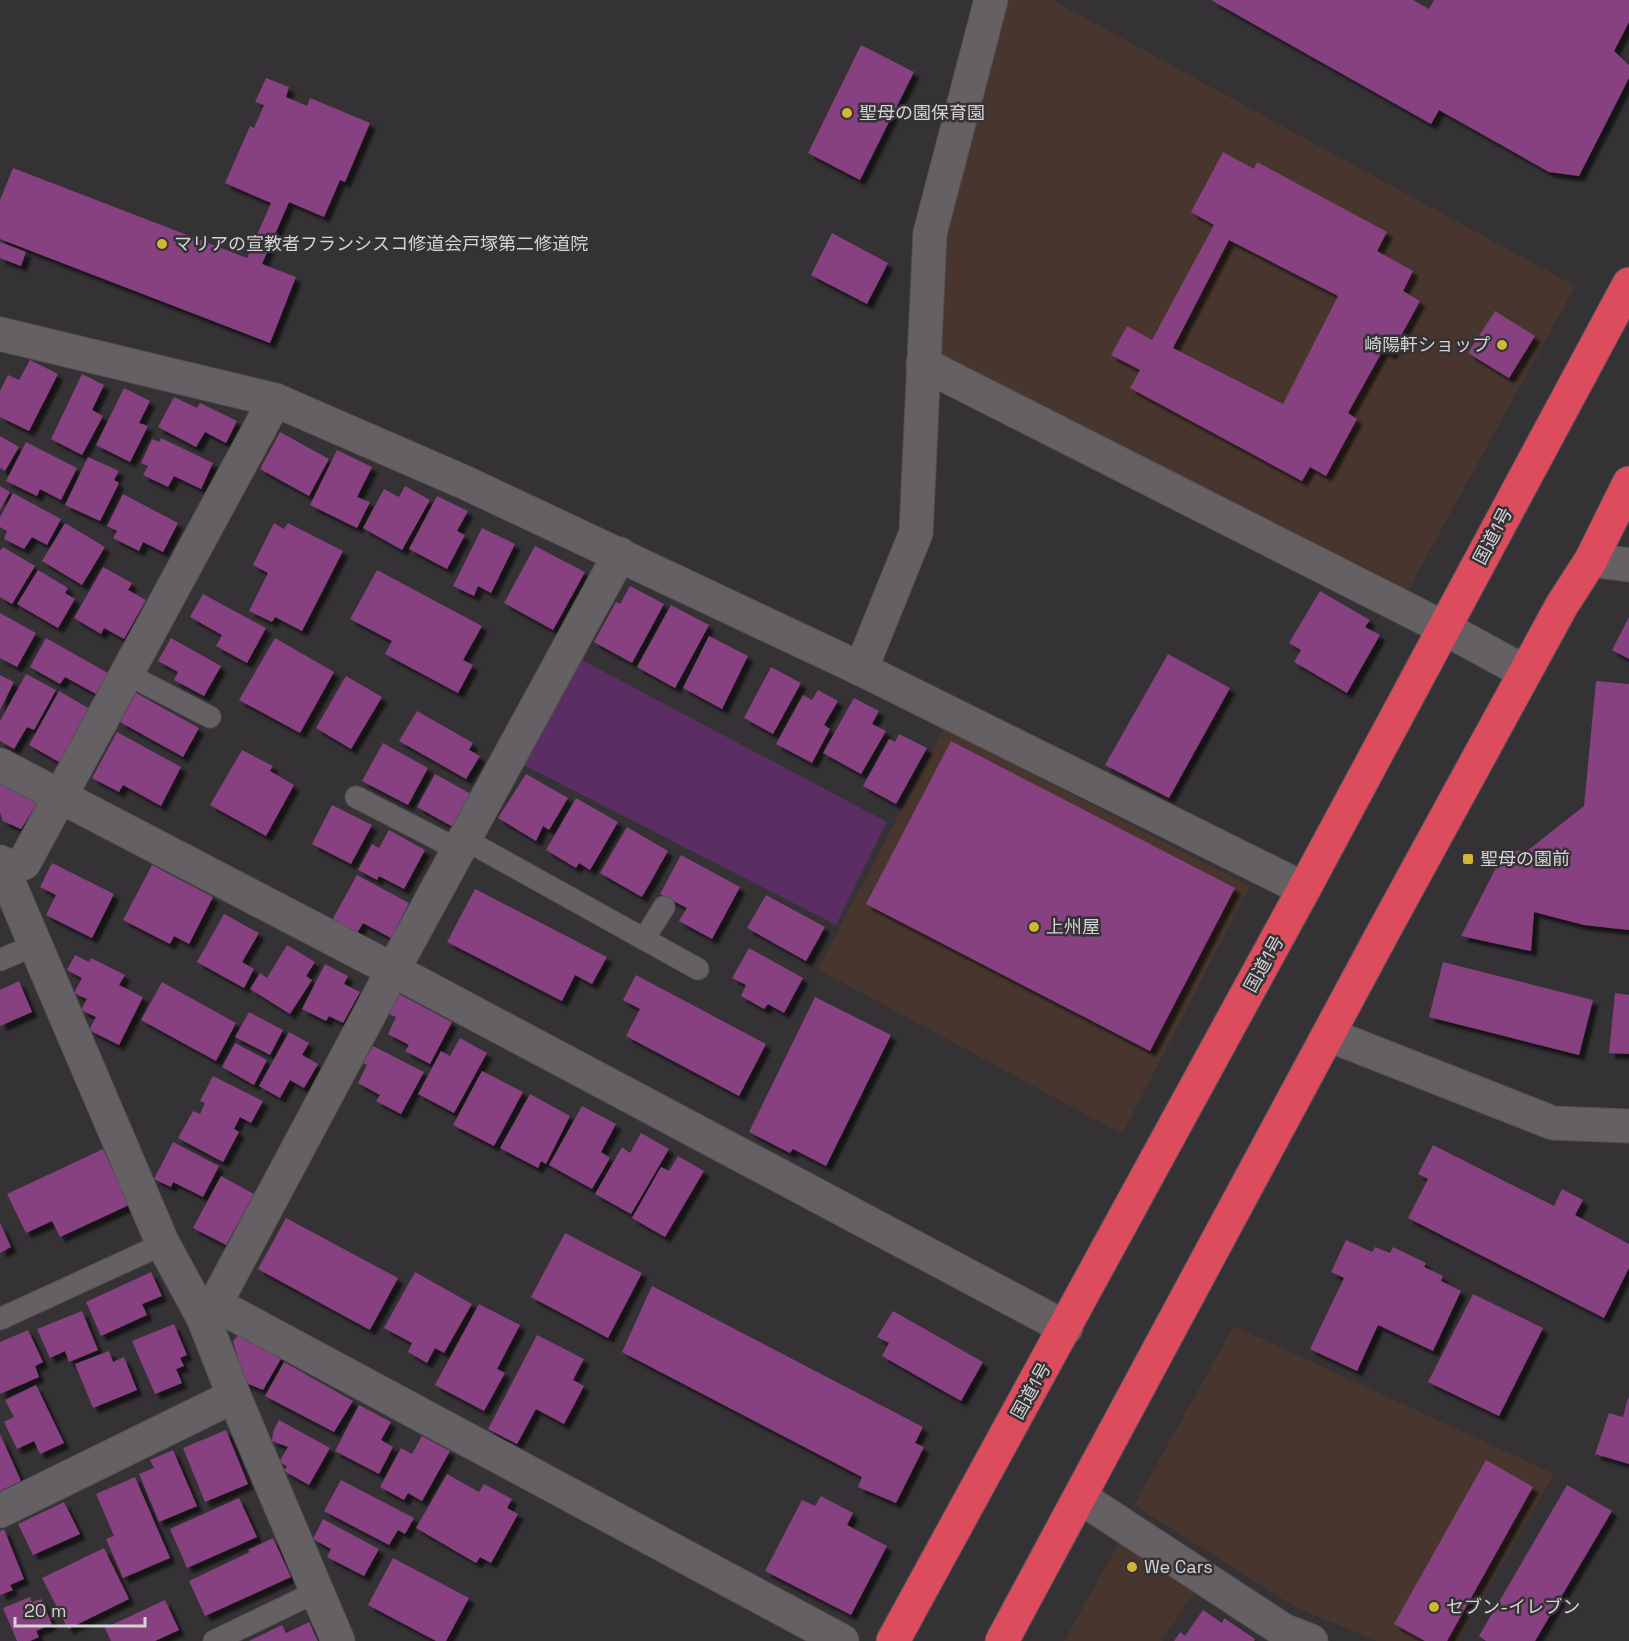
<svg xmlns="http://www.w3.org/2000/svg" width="1629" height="1641" viewBox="0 0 1629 1641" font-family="'Space Grotesk','Noto Sans JP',sans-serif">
<defs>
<filter id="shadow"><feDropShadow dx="5.5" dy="5.5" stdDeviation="1.5" flood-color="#0009"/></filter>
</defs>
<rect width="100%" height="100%" fill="#353235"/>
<g fill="#48362e">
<path d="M1002,0H1052L1575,286L1407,592L928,352L937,235Z"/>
<path d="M944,729L1250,886L1122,1134L818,969Z"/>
<path d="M1234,1326L1554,1474L1458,1641H1377L1297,1608L1134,1505Z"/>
<path d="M1121,1540L1194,1593L1162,1641H1064Z"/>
</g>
<path fill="#5a2d63" d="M582,660L887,822L836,925L524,765Z"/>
<g fill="#873f80" fill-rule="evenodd" filter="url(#shadow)">
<path d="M1211,0H1413L1429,9L1434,0H1629V22L1614,51L1629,65V78L1579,176L1549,172L1439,110L1431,124Z"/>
<path d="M861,45L914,72L860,180L808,153Z"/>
<path d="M266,78L289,87L286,97L307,106L310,98L370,123L345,182L340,180L324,217L289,202L262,264L296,277L270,343L0,239V200L13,168L247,258L271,203L225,183L250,126L254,128L264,105L255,102Z"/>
<path d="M1223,152L1254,169L1257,162L1387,232L1377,251L1413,271L1403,291L1420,301L1391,354L1383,350L1348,413L1357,419L1326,476L1310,467L1302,481L1130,388L1140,370L1111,355L1127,326L1152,340L1214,225L1191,212ZM1229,240L1338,296L1283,404L1173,348Z"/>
<path d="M832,233L888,263L867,304L811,275Z"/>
<path d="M0,242L26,252L21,266L0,258Z"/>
<path d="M1495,311L1535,336L1509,378L1468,353Z"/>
<path d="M30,360L58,374L29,431L0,417V391L8,375L19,380Z"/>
<path d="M82,374L104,385L92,410L103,416L82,455L51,439Z"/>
<path d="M124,388L150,401L139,423L148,426L130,462L96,445Z"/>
<path d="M174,397L197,408L200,403L237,421L226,443L205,432L196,447L158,427Z"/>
<path d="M280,432L329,459L309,496L260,469Z"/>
<path d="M0,436L19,447L5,471L0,468Z"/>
<path d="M161,438L213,463L201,489L174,476L168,487L143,475L148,466L141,463L152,439L159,442Z"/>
<path d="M26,442L77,468L61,500L40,489L37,496L6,481Z"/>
<path d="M337,450L372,467L357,497L370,502L357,528L310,505Z"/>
<path d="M88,457L119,471L114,480L119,483L100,521L65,505Z"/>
<path d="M0,486L10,492L0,510Z"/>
<path d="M405,486L430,500L402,550L363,528L384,489L399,497Z"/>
<path d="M13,493L61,519L47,545L32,537L24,549L4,539L7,531L0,527V517Z"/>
<path d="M123,494L178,523L163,552L143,542L139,551L113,538L117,531L107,526Z"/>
<path d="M437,496L468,511L457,531L465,535L447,569L409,549Z"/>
<path d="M65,523L105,547L82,585L42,561Z"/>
<path d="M274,523L284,529L288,523L343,551L302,631L275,617L272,622L249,611L268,573L253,565Z"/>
<path d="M482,528L515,544L491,593L478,586L474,596L453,586Z"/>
<path d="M535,546L585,572L553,630L504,603Z"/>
<path d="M3,547L35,566L12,604L0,597V551Z"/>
<path d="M103,567L132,583L128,590L146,600L124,639L104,628L101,634L74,618Z"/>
<path d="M38,570L68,588L65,593L75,599L58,628L17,604Z"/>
<path d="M377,570L482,626L463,660L473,665L458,693L385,654L392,641L350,619Z"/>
<path d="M630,586L664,604L632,663L594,642L616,602L620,604Z"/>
<path d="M1320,591L1370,620L1365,627L1380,635L1347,693L1294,662L1301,650L1289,643Z"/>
<path d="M203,594L266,628L247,663L216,646L222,635L190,617Z"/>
<path d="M671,605L709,625L675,688L637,667Z"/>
<path d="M0,613L36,633L17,667L0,658Z"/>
<path d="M1629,617V659L1612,650Z"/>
<path d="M709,636L748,656L722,709L683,688Z"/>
<path d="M46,638L108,673L96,694L65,677L60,684L30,667Z"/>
<path d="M171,638L221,666L204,696L174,680L178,672L158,661Z"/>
<path d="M275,638L334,672L300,733L239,700Z"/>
<path d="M1168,654L1230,688L1169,798L1105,765Z"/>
<path d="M771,667L801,683L773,734L744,718Z"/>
<path d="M26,674L56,690L34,730L27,727L14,749L0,741V721Z"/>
<path d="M0,675L14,682L0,710Z"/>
<path d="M346,676L382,697L351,749L316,728Z"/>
<path d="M1596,681L1629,684V930L1584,925L1534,912L1531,951L1461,936L1505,850L1527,851L1584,806Z"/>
<path d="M818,690L838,701L824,725L830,729L812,763L776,744L803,695L812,700Z"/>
<path d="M59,691L90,709L61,763L29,745Z"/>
<path d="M136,693L199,728L183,757L120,722Z"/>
<path d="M854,698L879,711L872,724L886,731L861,774L823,753Z"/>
<path d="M417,711L473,743L469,750L480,756L466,779L399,741Z"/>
<path d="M117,732L181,767L161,806L123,785L119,792L92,778Z"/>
<path d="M899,734L927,748L896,804L863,786L889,739L895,742Z"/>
<path d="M951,741L1235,888L1150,1051L866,904Z"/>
<path d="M383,743L428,768L408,805L362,781Z"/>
<path d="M242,750L273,766L270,771L294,785L266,836L210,805Z"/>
<path d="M435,774L473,795L455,828L417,807Z"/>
<path d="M526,774L568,798L549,830L543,826L536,841L498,818Z"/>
<path d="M0,783L39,800L21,829L3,821L0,812Z"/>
<path d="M576,798L618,822L590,870L579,863L576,868L546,850Z"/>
<path d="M332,805L372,825L351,864L312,844Z"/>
<path d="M627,827L668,851L642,897L600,873Z"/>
<path d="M389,830L425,850L404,889L379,876L377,880L358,870L372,844L379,848Z"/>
<path d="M681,855L740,887L712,939L679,921L687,908L660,894Z"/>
<path d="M52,863L114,894L92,938L46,915L56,895L40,887Z"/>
<path d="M152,865L213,897L189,944L174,936L170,944L123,920Z"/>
<path d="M357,875L409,903L391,938L363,923L357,933L332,920Z"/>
<path d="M475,889L607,957L592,984L575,975L562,1001L447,942Z"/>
<path d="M766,895L825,927L806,961L747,928Z"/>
<path d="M224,914L259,933L242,962L254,969L244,988L197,962Z"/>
<path d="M287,945L315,962L306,976L312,980L290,1014L250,989L260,973L267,978Z"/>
<path d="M749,948L803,978L784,1013L768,1004L764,1009L741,996L746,985L732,978Z"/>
<path d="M75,955L89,962L91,958L125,975L119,985L143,997L119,1045L89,1030L96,1017L81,1010L87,999L74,993L82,978L67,970Z"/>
<path d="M1443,962L1593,1000L1579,1055L1429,1017Z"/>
<path d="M325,964L348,976L344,984L360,992L343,1023L329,1016L326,1021L302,1009Z"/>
<path d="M636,975L766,1044L739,1096L626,1036L640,1009L623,1000Z"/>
<path d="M19,981L32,1012L0,1026V990Z"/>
<path d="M162,982L236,1023L216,1061L141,1020Z"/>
<path d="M1615,993L1629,995V1054L1609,1053Z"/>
<path d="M399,994L452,1022L430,1064L405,1051L409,1045L388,1034L396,1017L389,1014Z"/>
<path d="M815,997L891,1035L826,1166L793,1149L790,1153L749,1132Z"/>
<path d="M249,1012L283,1030L270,1055L235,1037Z"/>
<path d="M289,1032L309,1043L302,1055L318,1064L304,1088L290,1080L280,1098L259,1086Z"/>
<path d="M460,1038L487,1053L454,1113L418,1094L441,1051L450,1056Z"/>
<path d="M235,1043L267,1060L254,1085L222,1067Z"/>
<path d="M373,1046L424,1072L401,1114L376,1101L380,1095L358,1083L367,1065L363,1063Z"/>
<path d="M482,1071L523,1092L494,1146L453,1125Z"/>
<path d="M213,1076L263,1101L251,1123L240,1117L234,1129L239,1132L223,1162L178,1138L193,1111L200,1114L205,1103L200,1101Z"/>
<path d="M530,1094L570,1116L546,1164L541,1161L538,1168L500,1148Z"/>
<path d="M582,1106L616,1124L601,1152L610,1158L592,1189L549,1165Z"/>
<path d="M641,1133L669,1149L631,1214L595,1194L622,1147L630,1153Z"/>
<path d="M173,1142L219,1166L203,1197L173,1182L171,1187L154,1179Z"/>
<path d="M1433,1145L1554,1206L1562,1189L1583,1200L1575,1215L1629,1244V1268L1604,1318L1408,1218L1428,1179L1418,1174Z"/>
<path d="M103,1149L129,1205L60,1237L52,1221L26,1233L7,1194Z"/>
<path d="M678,1156L704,1171L665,1237L632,1218L661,1167L669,1171Z"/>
<path d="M221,1176L254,1194L226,1245L193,1228Z"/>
<path d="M286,1218L398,1278L370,1330L258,1269Z"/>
<path d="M0,1223L11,1247L0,1253Z"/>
<path d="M565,1233L642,1273L608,1338L531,1297Z"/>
<path d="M1346,1240L1372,1252L1375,1247L1390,1253L1393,1247L1426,1263L1424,1267L1443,1276L1441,1281L1461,1291L1433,1351L1378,1325L1357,1371L1310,1349L1344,1278L1331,1272Z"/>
<path d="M151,1272L162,1296L142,1304L147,1315L101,1336L86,1302Z"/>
<path d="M415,1272L472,1304L444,1353L435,1348L427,1363L408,1352L412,1343L384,1328Z"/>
<path d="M652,1286L923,1427L915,1443L924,1447L896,1503L858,1487L862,1477L622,1352Z"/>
<path d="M1473,1294L1543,1328L1499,1416L1428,1382Z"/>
<path d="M479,1304L520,1325L497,1369L505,1373L484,1411L435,1385Z"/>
<path d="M82,1311L98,1350L69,1362L65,1351L50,1358L37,1329Z"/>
<path d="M893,1311L983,1362L961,1401L882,1356L889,1343L877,1337Z"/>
<path d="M174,1324L187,1355L180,1358L184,1366L176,1369L182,1383L155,1394L132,1341Z"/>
<path d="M28,1330L43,1362L35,1366L39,1377L0,1394V1342Z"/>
<path d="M240,1333L282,1357L263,1390L244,1382L233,1341Z"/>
<path d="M537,1335L584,1359L573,1380L584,1386L564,1424L536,1409L517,1444L488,1429Z"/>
<path d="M109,1351L113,1362L124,1357L137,1390L93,1408L75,1364Z"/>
<path d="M284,1362L353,1401L334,1432L265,1396Z"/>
<path d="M36,1385L64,1443L40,1454L34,1441L17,1449L4,1422L14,1417L5,1400Z"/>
<path d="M1628,1398H1629V1464L1595,1454L1609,1413L1623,1417Z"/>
<path d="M359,1405L391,1422L381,1440L393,1447L379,1474L335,1451Z"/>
<path d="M279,1420L330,1448L309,1485L284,1471L287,1466L279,1462L288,1447L272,1441L273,1432Z"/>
<path d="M226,1430L248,1484L205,1502L183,1448Z"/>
<path d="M0,1434L21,1481L0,1491Z"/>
<path d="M422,1436L450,1451L422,1501L408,1493L404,1500L380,1487L401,1448L412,1454Z"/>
<path d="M173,1450L197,1506L159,1522L139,1474L154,1468L150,1460Z"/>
<path d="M1486,1460L1533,1487L1447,1641H1425L1394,1624Z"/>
<path d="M447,1474L479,1492L484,1484L512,1499L507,1508L518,1514L491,1563L480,1557L476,1563L416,1528Z"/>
<path d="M135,1477L170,1558L123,1578L106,1539L114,1536L96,1494Z"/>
<path d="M341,1480L414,1518L405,1534L398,1530L389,1545L324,1511Z"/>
<path d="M1567,1485L1612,1511L1535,1641H1486L1479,1636Z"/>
<path d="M821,1496L853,1513L847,1525L887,1546L851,1615L765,1571L802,1500L815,1506Z"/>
<path d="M239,1498L257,1537L187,1568L170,1529Z"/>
<path d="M64,1502L80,1534L33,1555L18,1524Z"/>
<path d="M323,1519L379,1549L364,1576L327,1557L331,1549L313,1539Z"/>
<path d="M4,1529L24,1579L10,1585L13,1590L0,1595V1531Z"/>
<path d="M273,1538L291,1577L205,1616L189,1581L250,1552L248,1550Z"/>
<path d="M104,1548L129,1599L68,1629L42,1578Z"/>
<path d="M393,1558L469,1598L446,1641H436L368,1605Z"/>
<path d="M30,1597L32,1602L41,1599L52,1624L36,1631L39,1637L30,1641H17L3,1608Z"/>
<path d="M165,1600L179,1630L155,1641H111L105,1628Z"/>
<path d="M1203,1610L1222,1623L1224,1618L1255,1639L1254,1641H1174L1180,1632L1185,1636Z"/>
<path d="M309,1622L318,1641H249L282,1625L286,1633Z"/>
</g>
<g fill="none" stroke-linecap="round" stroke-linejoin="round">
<g stroke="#545154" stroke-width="23">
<g id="lane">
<path d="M127,674L210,717"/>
<path d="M356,797L459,850"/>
<path d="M464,839L698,969"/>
<path d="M644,939L664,907"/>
<path d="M0,960L35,945"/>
<path d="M0,1319L163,1244"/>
<path d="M214,1641L316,1592"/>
</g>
</g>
<g stroke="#545154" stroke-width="35">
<g id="street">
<path d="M0,334L275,400L466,483L861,669L1304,889"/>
<path d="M923,364L1444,628L1525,672"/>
<path d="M1591,560L1629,565"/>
<path d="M861,669L916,533L930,233L991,0"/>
<path d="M0,765L393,970L1066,1328"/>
<path d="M0,862L163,1244L203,1317L234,1396L338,1641"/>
<path d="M0,868L24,863L275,400"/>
<path d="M1329,1035L1553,1123L1629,1126"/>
<path d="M215,1304L842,1641"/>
<path d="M203,1317L215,1304L393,970L620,554"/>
<path d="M1080,1497L1283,1630L1311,1641"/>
<path d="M0,1511L234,1396"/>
</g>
</g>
<g stroke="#545154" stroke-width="35">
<g id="highway">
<path d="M893,1641L1304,889L1629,284"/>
<path d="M1002,1641L1386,927L1562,605L1591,560L1629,483"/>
</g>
</g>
<use href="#lane" stroke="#646064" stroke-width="21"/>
<use href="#street" stroke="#646064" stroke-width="33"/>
<use href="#highway" stroke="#dc4c5d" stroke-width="33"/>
</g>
<g fill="#d4b635" stroke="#353235" stroke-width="2">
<circle cx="847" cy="113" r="6"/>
<circle cx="162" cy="244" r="6"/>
<circle cx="1502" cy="345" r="6"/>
<rect x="1462" y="853" width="12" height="12" rx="3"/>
<circle cx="1034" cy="927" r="6"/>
<circle cx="1132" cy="1567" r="6"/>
<circle cx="1434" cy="1607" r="6"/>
</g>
<g text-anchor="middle" stroke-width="5" stroke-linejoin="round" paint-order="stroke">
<g font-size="18" fill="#d5d3d6" stroke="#353235" text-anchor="start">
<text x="859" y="119">聖母の園保育園</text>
<text x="174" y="250">マリアの宣教者フランシスコ修道会戸塚第二修道院</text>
<text x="1490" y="351" text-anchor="end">崎陽軒ショップ</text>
<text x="1480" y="865">聖母の園前</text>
<text x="1046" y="933">上州屋</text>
<text x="1144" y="1573">We Cars</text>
<text x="1446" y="1613">セブン-イレブン</text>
</g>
<g font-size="18" fill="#d5d3d6" stroke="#353235">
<text transform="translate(1493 536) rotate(-62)" y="6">国道1号</text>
<text transform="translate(1264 964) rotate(-61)" y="6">国道1号</text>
<text transform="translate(1031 1391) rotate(-61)" y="6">国道1号</text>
</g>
</g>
<path d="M15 1617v9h130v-9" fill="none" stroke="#d5d3d6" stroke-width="3"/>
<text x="24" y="1617" font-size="18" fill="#d5d3d6" stroke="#353235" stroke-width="4.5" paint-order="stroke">20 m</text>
</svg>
